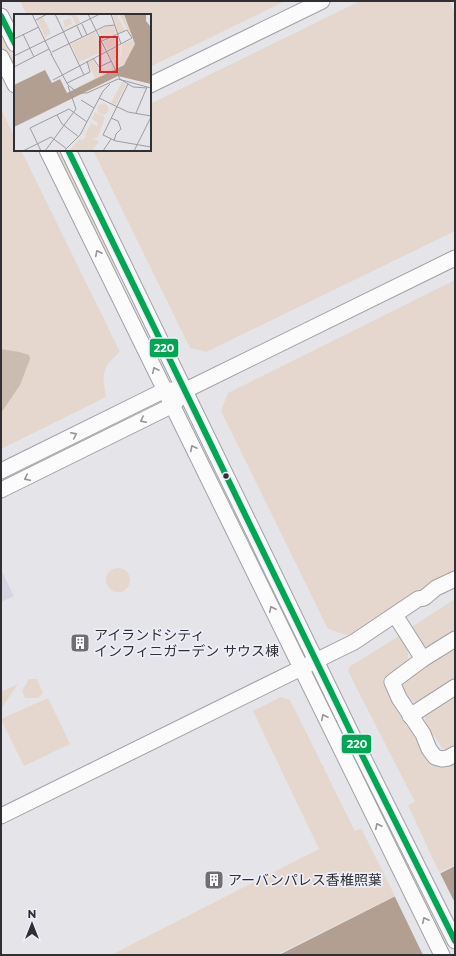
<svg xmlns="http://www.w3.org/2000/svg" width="456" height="956" viewBox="0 0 456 956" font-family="Montserrat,'Noto Sans JP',sans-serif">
<rect width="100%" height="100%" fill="#e4e4e9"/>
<path fill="#d6d6e3" d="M1,570L14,596L1,602Z"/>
<g fill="#e6d7ce">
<path d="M20,1H285L150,67V15H27Z"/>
<path d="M360,1H449L455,13V231L206,352L190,348L93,150H150V104Z"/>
<path d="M1,33L15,61V73L1,45Z"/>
<path d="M1,109L15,138V150H21L120,352C101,368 102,374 106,397L1,449Z"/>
<path d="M53,150H59L112,258L124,293Z"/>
<path d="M455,280V573L350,636L328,629L221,411L228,393Z"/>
<circle cx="118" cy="580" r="12"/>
<path d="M455,599V632L432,648L420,643L410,628Z"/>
<path d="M399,636L408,650V664L384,679L390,693L419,738L455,761V865L439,872L408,805L415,802L348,671L350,666L362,659Z"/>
<path d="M455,647V680L419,704L407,699L402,690L405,679Z"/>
<path d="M29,679H37L43,693L38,698H25L22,691Z"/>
<path d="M18,684L1,709V692Z"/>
<path d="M455,693V748L446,754L434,735L432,736L425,725V712Z"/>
<path d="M281,697L290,700L355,831L361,828L395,896L276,955H111L319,849L253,711Z"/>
<path d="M48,698L70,744L24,766L1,719Z"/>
</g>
<path fill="#cbbcb2" d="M1,349L19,352L29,355L30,359L20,385L1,413Z"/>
<path fill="#b29f92" d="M455,866V955H279Z"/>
<path fill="#e4e4e9" d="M439,871L455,903V955H423L394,895Z"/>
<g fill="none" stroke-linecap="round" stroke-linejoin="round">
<g stroke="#a1a1a5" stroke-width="17">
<g id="minor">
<path d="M1,16L15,44"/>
<path d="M1,57L15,85"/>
<path d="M150,85L322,1"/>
<path d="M47,150L442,955"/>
<path d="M68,150L356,743L455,941"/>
<path d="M1,471L165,390H175"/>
<path d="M1,490L173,405L186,390L455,258"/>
<path d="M395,615L423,659"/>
<path d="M455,639L423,659L392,682L399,698L423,734L429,749L435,757L442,759L448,758L455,754"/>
<path d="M410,716L455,687"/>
<path d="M1,816L354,642L418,599L424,598L436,588L455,579"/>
</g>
</g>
<use href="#minor" stroke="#fbfbfc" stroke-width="15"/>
<g stroke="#eeeefa" stroke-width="9">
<g id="bus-1">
<path d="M1,16L15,44"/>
<path d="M68,150L356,743L455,941"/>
</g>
</g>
<use href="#bus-1" stroke="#00a651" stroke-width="6"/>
</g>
<defs><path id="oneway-chevron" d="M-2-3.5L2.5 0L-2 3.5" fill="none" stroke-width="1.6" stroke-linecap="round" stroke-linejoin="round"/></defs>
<g stroke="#969698">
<use href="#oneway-chevron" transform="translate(98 253) rotate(-116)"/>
<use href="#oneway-chevron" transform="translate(155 370) rotate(-116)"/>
<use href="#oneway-chevron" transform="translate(143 420) rotate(153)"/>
<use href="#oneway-chevron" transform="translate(74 435) rotate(-26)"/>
<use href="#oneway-chevron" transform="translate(193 448) rotate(-117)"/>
<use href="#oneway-chevron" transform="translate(27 478) rotate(154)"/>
<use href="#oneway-chevron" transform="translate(272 609) rotate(-115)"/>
<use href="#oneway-chevron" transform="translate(324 717) rotate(-116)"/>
<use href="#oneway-chevron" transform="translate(378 826) rotate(-116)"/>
<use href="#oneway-chevron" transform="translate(425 920) rotate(-116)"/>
</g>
<defs>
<g id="building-square" transform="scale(1)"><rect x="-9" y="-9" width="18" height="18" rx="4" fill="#6f6f73" stroke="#eeeefa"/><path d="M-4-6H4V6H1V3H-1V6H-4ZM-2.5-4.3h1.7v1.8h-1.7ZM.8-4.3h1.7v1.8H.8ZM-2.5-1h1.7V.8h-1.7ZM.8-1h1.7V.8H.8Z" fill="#fff"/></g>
</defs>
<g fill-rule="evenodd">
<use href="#building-square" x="80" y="643"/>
<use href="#building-square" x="214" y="880"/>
</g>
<circle fill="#303034" stroke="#eeeefa" stroke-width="1.5" cx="226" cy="476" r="3.5"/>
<g text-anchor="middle" stroke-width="3.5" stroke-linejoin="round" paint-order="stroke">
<g font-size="14" fill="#303034" stroke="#eeeefa" text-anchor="start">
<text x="94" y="640">アイランドシティ<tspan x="94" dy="16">インフィニガーデン サウス棟</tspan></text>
<text x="228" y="885">アーバンパレス香椎照葉</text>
</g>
</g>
<g transform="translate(14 14)">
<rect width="137" height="137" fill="#e4e4e9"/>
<path d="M52,0L44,5L49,14L51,13L49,7L56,4L58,10L51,13L50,16L62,10L57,1L55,3L53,0H62L66,8L61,12L50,17V16L44,4ZM103,0L111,16L103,20L99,2ZM105,0H110L121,28V32L111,49L102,55L99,47L107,42L108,30L119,26ZM29,3L37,19L32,22V25L23,6ZM93,12H100L102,20L89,26L84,17ZM81,18L90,37L65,48L57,30ZM102,22L106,29L93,35L90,28ZM107,31L106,42L98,46L94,38ZM79,45L87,60L98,54L97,48L101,56L59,76L81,64L73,48ZM108,68L112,71L102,91L97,89ZM83.5 95a5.5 5.5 0 1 1 11 0a5.5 5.5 0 1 1-11 0ZM81,98L91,103L84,123L79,125L85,127L78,137H55L65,125L69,126L72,122L68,120L72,112L69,120L71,121L77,109L83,112L84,109L78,105Z" fill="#e6d7ce"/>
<path d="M110,0H132V7L137,13V70L104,62L0,113V71L31,56L38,69L46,65L53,79L110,51L121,30Z" fill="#b29f92"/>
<path fill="none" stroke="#9c9ca1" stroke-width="1" d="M18,0L38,41M41,0L70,61M74,0L106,65L119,73L133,74M97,0L107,30M22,6L33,0M68,10L73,21M63,12L68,23M9,20L20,43M0,25L25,13M38,38L91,12L101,11M37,40L54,71L64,79H73L104,65L137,74M0,42L86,0M79,44L85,53L98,47M0,53L35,35M39,66L118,24L113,16L88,27M53,69L76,58L73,47M114,70L89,121L102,127L137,133M85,84L114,98L137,102M67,86L80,94M122,99L133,73M43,101L48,110L65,123M97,104L104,107L107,115L102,120L100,127M9,137L37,123L53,135M27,137L16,114L55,95L73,108M31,137L62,95L54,72M50,137L66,121L89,77L96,70M89,137L97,125M120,137L137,103"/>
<path fill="#d62828" fill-opacity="0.15" stroke="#d62828" stroke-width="2" d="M86,23H103V58H86Z"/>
<rect width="137" height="137" fill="none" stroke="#303034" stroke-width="2"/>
</g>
<g stroke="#eeeefa" stroke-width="1.5">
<rect x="149" y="338" width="30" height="20" rx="4" fill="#00a651"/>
<rect x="341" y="734" width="31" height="20" rx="4" fill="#00a651"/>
</g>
<g font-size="11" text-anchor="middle" font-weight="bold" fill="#fff">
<text x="164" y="352">220</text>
<text x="357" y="748">220</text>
</g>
<rect width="456" height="956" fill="none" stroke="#303034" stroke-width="4"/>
<g transform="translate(32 924)" stroke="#eeeefa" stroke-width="3" paint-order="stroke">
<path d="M0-3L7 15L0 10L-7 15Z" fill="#303034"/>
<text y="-6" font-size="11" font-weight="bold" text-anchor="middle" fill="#303034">N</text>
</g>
</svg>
